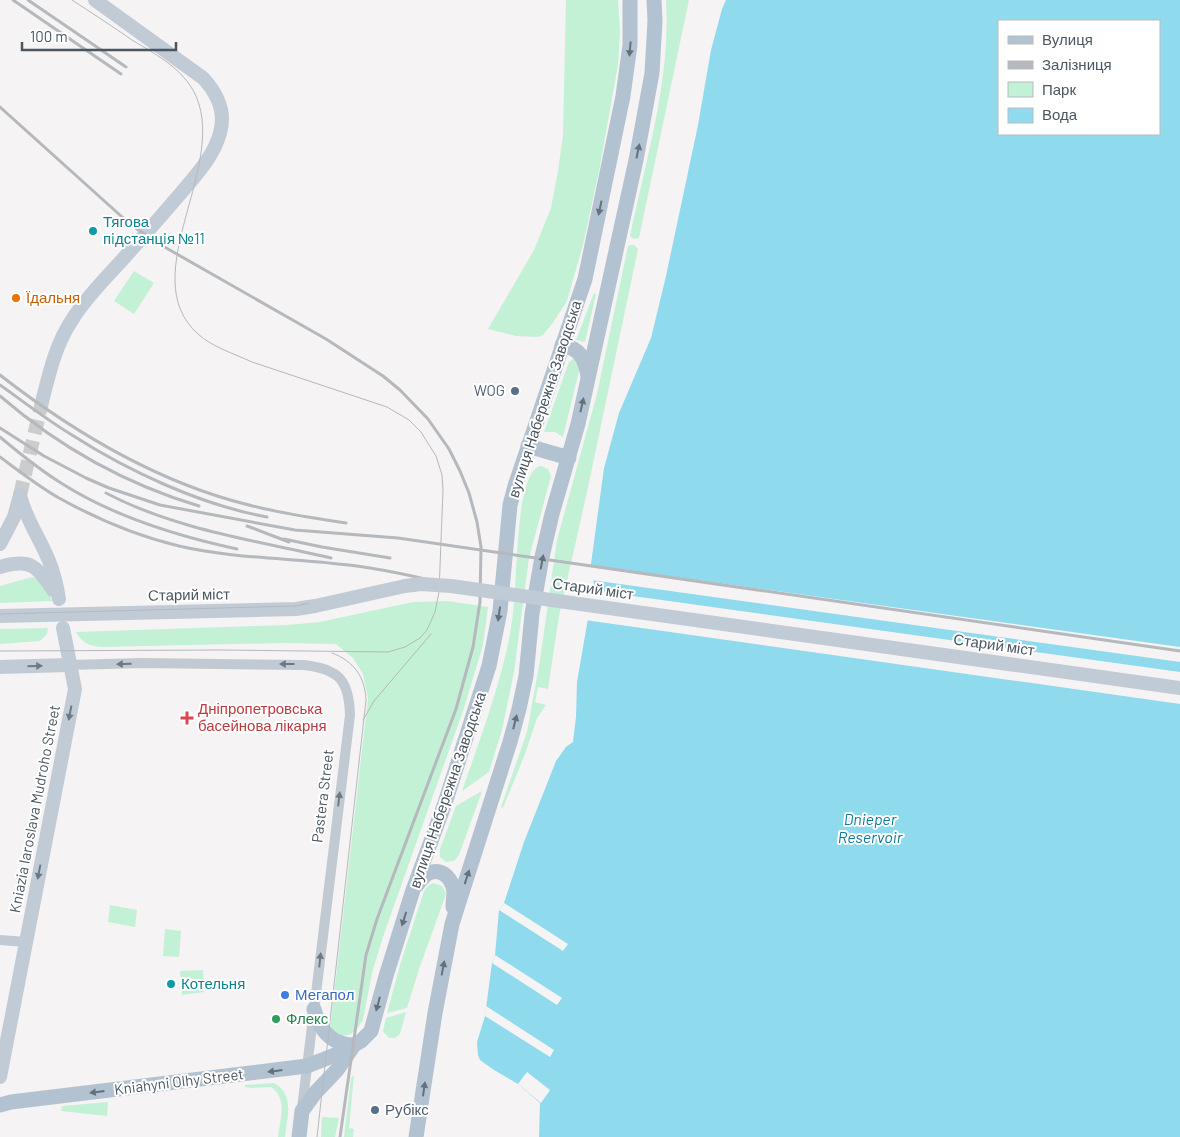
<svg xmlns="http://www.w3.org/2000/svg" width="1180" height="1137" viewBox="0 0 1180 1137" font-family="Barlow,sans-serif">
<rect width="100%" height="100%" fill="#f5f3f3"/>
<g fill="#c3f1d5">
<path d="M566,0H618L620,32L618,65L599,171L583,245L567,301L552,324L543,335L538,337L516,336L488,329L534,250L551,208L558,171L563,135Z"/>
<path d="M666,0H689L639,238L634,239L630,236C646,160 671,78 666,0Z"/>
<path d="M630,245H634L638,249L587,492L559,616L548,689L538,687L535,702L546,705L537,718L525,754L503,808L501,807L527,732L540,660L557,540L597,394L628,246Z"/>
<path d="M134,271L154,283L134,314L114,301Z"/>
<path d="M594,293L596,294L585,342L576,340Z"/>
<path d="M573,359L576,360L580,367L563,437L555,432H544L569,362Z"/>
<path d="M541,466L548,469L551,476L529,558L514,672L502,730L489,772L462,791C480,739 500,687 510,634C514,612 515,591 516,569C518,550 519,469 541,466Z"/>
<path d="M32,577C44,581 48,590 52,601L0,603V586Z"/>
<path d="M447,601L488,607L483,645L464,708L384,934L373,969L363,1019L358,1028L351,1034L343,1036L330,1030L368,698L363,674L353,658L336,644L284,643L102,647C89,646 82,643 76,632L287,625L320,622L413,602Z"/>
<path d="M48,628L47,634L40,641L0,644V629Z"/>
<path d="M482,791L459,855L454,861L446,862L440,857V849L456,806Z"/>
<path d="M433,883L442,886L446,893L445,897L419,969L407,1008L387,1013L400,965L424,891L429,885Z"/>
<path d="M110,905L137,910L135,927L108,922Z"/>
<path d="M165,929L181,931L179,957L163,956Z"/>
<path d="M203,970L204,992L182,995L180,971Z"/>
<path d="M406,1012L400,1034L395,1038H389L383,1031L386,1018Z"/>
<path d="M354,1075L349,1128L354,1129L353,1137H344L351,1078Z"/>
<path d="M274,1083C295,1095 287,1117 285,1137H278C280,1120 288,1098 271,1087L251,1088L245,1087V1085Z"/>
<path d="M108,1102L107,1116L61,1111L62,1106Z"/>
<path d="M322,1117L339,1118L335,1137H321Z"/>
</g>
<path fill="#90daee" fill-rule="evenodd" d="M726,0H1180V1137H539L540,1103L518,1084L494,1070L480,1060L478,1055L477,1042L485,1016L492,963L495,955L499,910L504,903L524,842L556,761L566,747L573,742L576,717L577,682L594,584L591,564L604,468L619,413L651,338L666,276L698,125L711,50L722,9ZM999,21H1159V134H999Z"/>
<g fill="#f5f3f3">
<path d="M589,565L1180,647V662L591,580Z"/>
<path d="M590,590L1180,672V704L585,620Z"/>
<path d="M504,903L568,944L563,951L499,910Z"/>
<path d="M495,955L562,998L557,1005L492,963Z"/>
<path d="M486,1006L554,1050L550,1057L485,1016Z"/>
<path d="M527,1072L550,1090L541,1103L518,1084Z"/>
</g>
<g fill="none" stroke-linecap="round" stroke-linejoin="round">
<path stroke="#caccce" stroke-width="14" stroke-dasharray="14 7" stroke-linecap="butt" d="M20,495L43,398"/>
<g stroke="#c1cad2" stroke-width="10">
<path d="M69,665L142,663L304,665C339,669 349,680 350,715L302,1108"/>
<path d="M0,940L26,942"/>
</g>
<g stroke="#c1cbd6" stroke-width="14">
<path d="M43,398C50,370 56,344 72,320C86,297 106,278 123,259C143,237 162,215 181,193C196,175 214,156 220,133C226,112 217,93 203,78L95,0"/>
<path d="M20,495C25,518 40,538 49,561C54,573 57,586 59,599"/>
<path d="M0,544L14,517L20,495"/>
<path d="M0,567C30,558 37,566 53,590"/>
<path d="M0,616L296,609L315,606"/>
<path d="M0,667L69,665"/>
<path d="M0,1077L75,689L63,628"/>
</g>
<g stroke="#b3c2d1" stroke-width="15">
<path d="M562,345C580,348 585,359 588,376"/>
<path d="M528,446L569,458"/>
<path d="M417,885C421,880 425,873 432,872C444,869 452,880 454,891C454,896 453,902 453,907"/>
<path d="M314,1009C319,1029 331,1045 354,1045"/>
<path d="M0,1105L11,1102L307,1066L340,1053L361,1041L371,1031L386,976L413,890L445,803L489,666L500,611L510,505L515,486L585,279L623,96L630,45V0"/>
<path d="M299,1137L302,1111L315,1093L337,1070L352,1048"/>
<path d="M416,1137L435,1013L452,924L510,742L519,709L526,676L532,614L542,557L552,514L578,424L636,160L652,73L655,21L654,0"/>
</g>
<g stroke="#b5b8bd" stroke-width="1">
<path d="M0,614L296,606L404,583L432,581L1180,685"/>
<path d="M0,651L222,650L388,652L405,647L420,638L427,630L435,612L439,592L443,490L442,475L436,456L421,432L409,420L387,407L252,362C235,354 212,347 198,334C132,275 233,162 193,90C179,66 155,54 132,40C112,26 92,13 72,0"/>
<path d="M363,720L374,701L431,634"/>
<path d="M317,1137L366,700C365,677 354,661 332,653"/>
</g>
<g stroke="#b5b8bd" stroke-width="3">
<path d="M13,0L121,74"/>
<path d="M28,0L126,67"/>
<path d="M0,107L131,225L161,245L326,339L383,376L400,390L428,419L449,449L460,471L469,493L477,522L481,547L480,602L473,647L456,709L377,919L366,955L340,1137"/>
<path d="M0,375C72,431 155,481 245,504C278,513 312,518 346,523"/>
<path d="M0,385C24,402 47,420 72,435C128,471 201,505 267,517"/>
<path d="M0,396C58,446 125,484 199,506"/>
<path d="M0,428L44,456L86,478L109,488L160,505L295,530L398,538L1180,651"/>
<path d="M0,437C19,453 40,470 61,483C114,517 177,536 237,549"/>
<path d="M0,457C19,471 38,486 59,498C97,519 137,536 179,546C231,558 285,558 338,564C374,567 410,575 446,584L1180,688"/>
<path d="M106,493C174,529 257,541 331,558"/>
<path d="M247,526L289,542"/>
<path d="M284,539L322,547L390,558"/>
</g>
<path stroke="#c1cbd6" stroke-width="14" d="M315,606L405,586L421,584L451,586L1180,688"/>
</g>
<defs><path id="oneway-solid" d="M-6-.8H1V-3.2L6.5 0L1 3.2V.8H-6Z" transform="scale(1.25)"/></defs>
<g fill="#64717d">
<use href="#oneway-solid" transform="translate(630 49) rotate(95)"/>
<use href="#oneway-solid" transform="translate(638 151) rotate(-78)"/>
<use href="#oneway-solid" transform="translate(600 208) rotate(102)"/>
<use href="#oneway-solid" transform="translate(582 405) rotate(-77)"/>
<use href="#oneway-solid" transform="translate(542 562) rotate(-79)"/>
<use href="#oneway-solid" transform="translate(499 614) rotate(98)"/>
<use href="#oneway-solid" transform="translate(515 722) rotate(-76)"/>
<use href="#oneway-solid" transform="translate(467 877) rotate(-72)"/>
<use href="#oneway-solid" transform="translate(404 919) rotate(107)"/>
<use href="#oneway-solid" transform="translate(443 968) rotate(-79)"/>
<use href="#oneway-solid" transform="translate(378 1004) rotate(105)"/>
<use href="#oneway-solid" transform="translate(275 1071) rotate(173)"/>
<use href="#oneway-solid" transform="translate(424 1089) rotate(-82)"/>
<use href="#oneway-solid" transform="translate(97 1092) rotate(173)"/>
</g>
<g fill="#6e7983">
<use href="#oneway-solid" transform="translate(124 664) rotate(179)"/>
<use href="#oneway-solid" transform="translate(287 664) rotate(-180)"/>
<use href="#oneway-solid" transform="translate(339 799) rotate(-83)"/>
<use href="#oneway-solid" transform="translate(320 960) rotate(-84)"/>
</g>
<g fill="#6e7984">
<use href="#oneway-solid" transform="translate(35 666) rotate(-1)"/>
<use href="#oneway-solid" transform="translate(70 713) rotate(101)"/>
<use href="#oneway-solid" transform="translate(39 872) rotate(101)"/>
</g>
<g fill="#0f9aa8" stroke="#fff" stroke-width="2">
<circle cx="93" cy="231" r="5"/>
<circle cx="171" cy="984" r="5"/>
</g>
<circle fill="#e8710a" stroke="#fff" stroke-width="2" cx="16" cy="298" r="5"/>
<g fill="#5c6f8a" stroke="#fff" stroke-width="2">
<circle cx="515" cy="391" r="5"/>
<circle cx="375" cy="1110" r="5"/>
</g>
<path fill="#e0444e" stroke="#fff" stroke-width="2" d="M184.5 710.5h5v5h5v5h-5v5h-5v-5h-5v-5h5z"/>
<circle fill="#3f7fe0" stroke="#fff" stroke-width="2" cx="285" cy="995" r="5"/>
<circle fill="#2e9e5b" stroke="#fff" stroke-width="2" cx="276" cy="1019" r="5"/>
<g text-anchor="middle" stroke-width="4" stroke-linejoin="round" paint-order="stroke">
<g font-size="15" fill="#0d838f" stroke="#fff" text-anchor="start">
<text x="103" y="227">Тягова<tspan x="103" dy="17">пiдстанцiя №11</tspan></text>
<text x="181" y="989">Котельня</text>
</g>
<g font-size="15" fill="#c56008" stroke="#fff" text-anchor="start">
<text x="26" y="303">Їдальня</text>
</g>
<g font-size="15" fill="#4e5e75" stroke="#fff" text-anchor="end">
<text x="505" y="396">WOG</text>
<text x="385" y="1115" text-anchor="start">Рубікс</text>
</g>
<g font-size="15" fill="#4a5661" stroke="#fff">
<text transform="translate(545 399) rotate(-72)" y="5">вулиця Набережна Заводська</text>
<text transform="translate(593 589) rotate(8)" y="5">Старий міст</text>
<text transform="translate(189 595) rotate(-1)" y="5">Старий міст</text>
<text transform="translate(994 645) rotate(8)" y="5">Старий міст</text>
<text transform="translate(448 790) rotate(-71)" y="5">вулиця Набережна Заводська</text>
<text transform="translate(323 796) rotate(-83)" y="5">Pastera Street</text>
<text transform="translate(35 809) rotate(-79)" y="5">Kniazia Iaroslava Mudroho Street</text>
<text transform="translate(179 1082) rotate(-7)" y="5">Kniahyni Olhy Street</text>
</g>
<g font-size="15" fill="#be3a42" stroke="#fff" text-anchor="start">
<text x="198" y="714">Дніпропетровська<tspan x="198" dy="17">басейнова лікарня</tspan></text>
</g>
<g font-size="15" fill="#366cbe" stroke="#fff" text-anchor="start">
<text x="295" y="1000">Мегапол</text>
</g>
<g font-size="15" fill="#27864d" stroke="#fff" text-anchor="start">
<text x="286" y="1024">Флекс</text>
</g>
<g font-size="16" font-style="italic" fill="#0c7c9b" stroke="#fff">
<text x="870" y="825">Dnieper<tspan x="870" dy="18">Reservoir</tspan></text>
</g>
</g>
<rect x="998" y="20" width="162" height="115" fill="#ffffff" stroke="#b7bbc0"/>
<rect x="1008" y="36" width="25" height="8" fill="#b3c2d1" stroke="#b7bbc0"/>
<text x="1042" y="45" font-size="15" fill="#4a5661">Вулиця</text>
<rect x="1008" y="61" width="25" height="8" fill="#b5b8bd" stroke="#b7bbc0"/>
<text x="1042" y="70" font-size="15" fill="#4a5661">Залізниця</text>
<rect x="1008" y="82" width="25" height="15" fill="#c3f1d5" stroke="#b7bbc0"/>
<text x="1042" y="95" font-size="15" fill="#4a5661">Парк</text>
<rect x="1008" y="108" width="25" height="15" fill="#90daee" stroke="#b7bbc0"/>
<text x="1042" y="120" font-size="15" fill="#4a5661">Вода</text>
<path d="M22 42v8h154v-8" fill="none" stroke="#4a5661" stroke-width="2.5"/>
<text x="30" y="42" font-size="15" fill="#4a5661" stroke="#ffffff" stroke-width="4" paint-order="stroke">100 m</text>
</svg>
